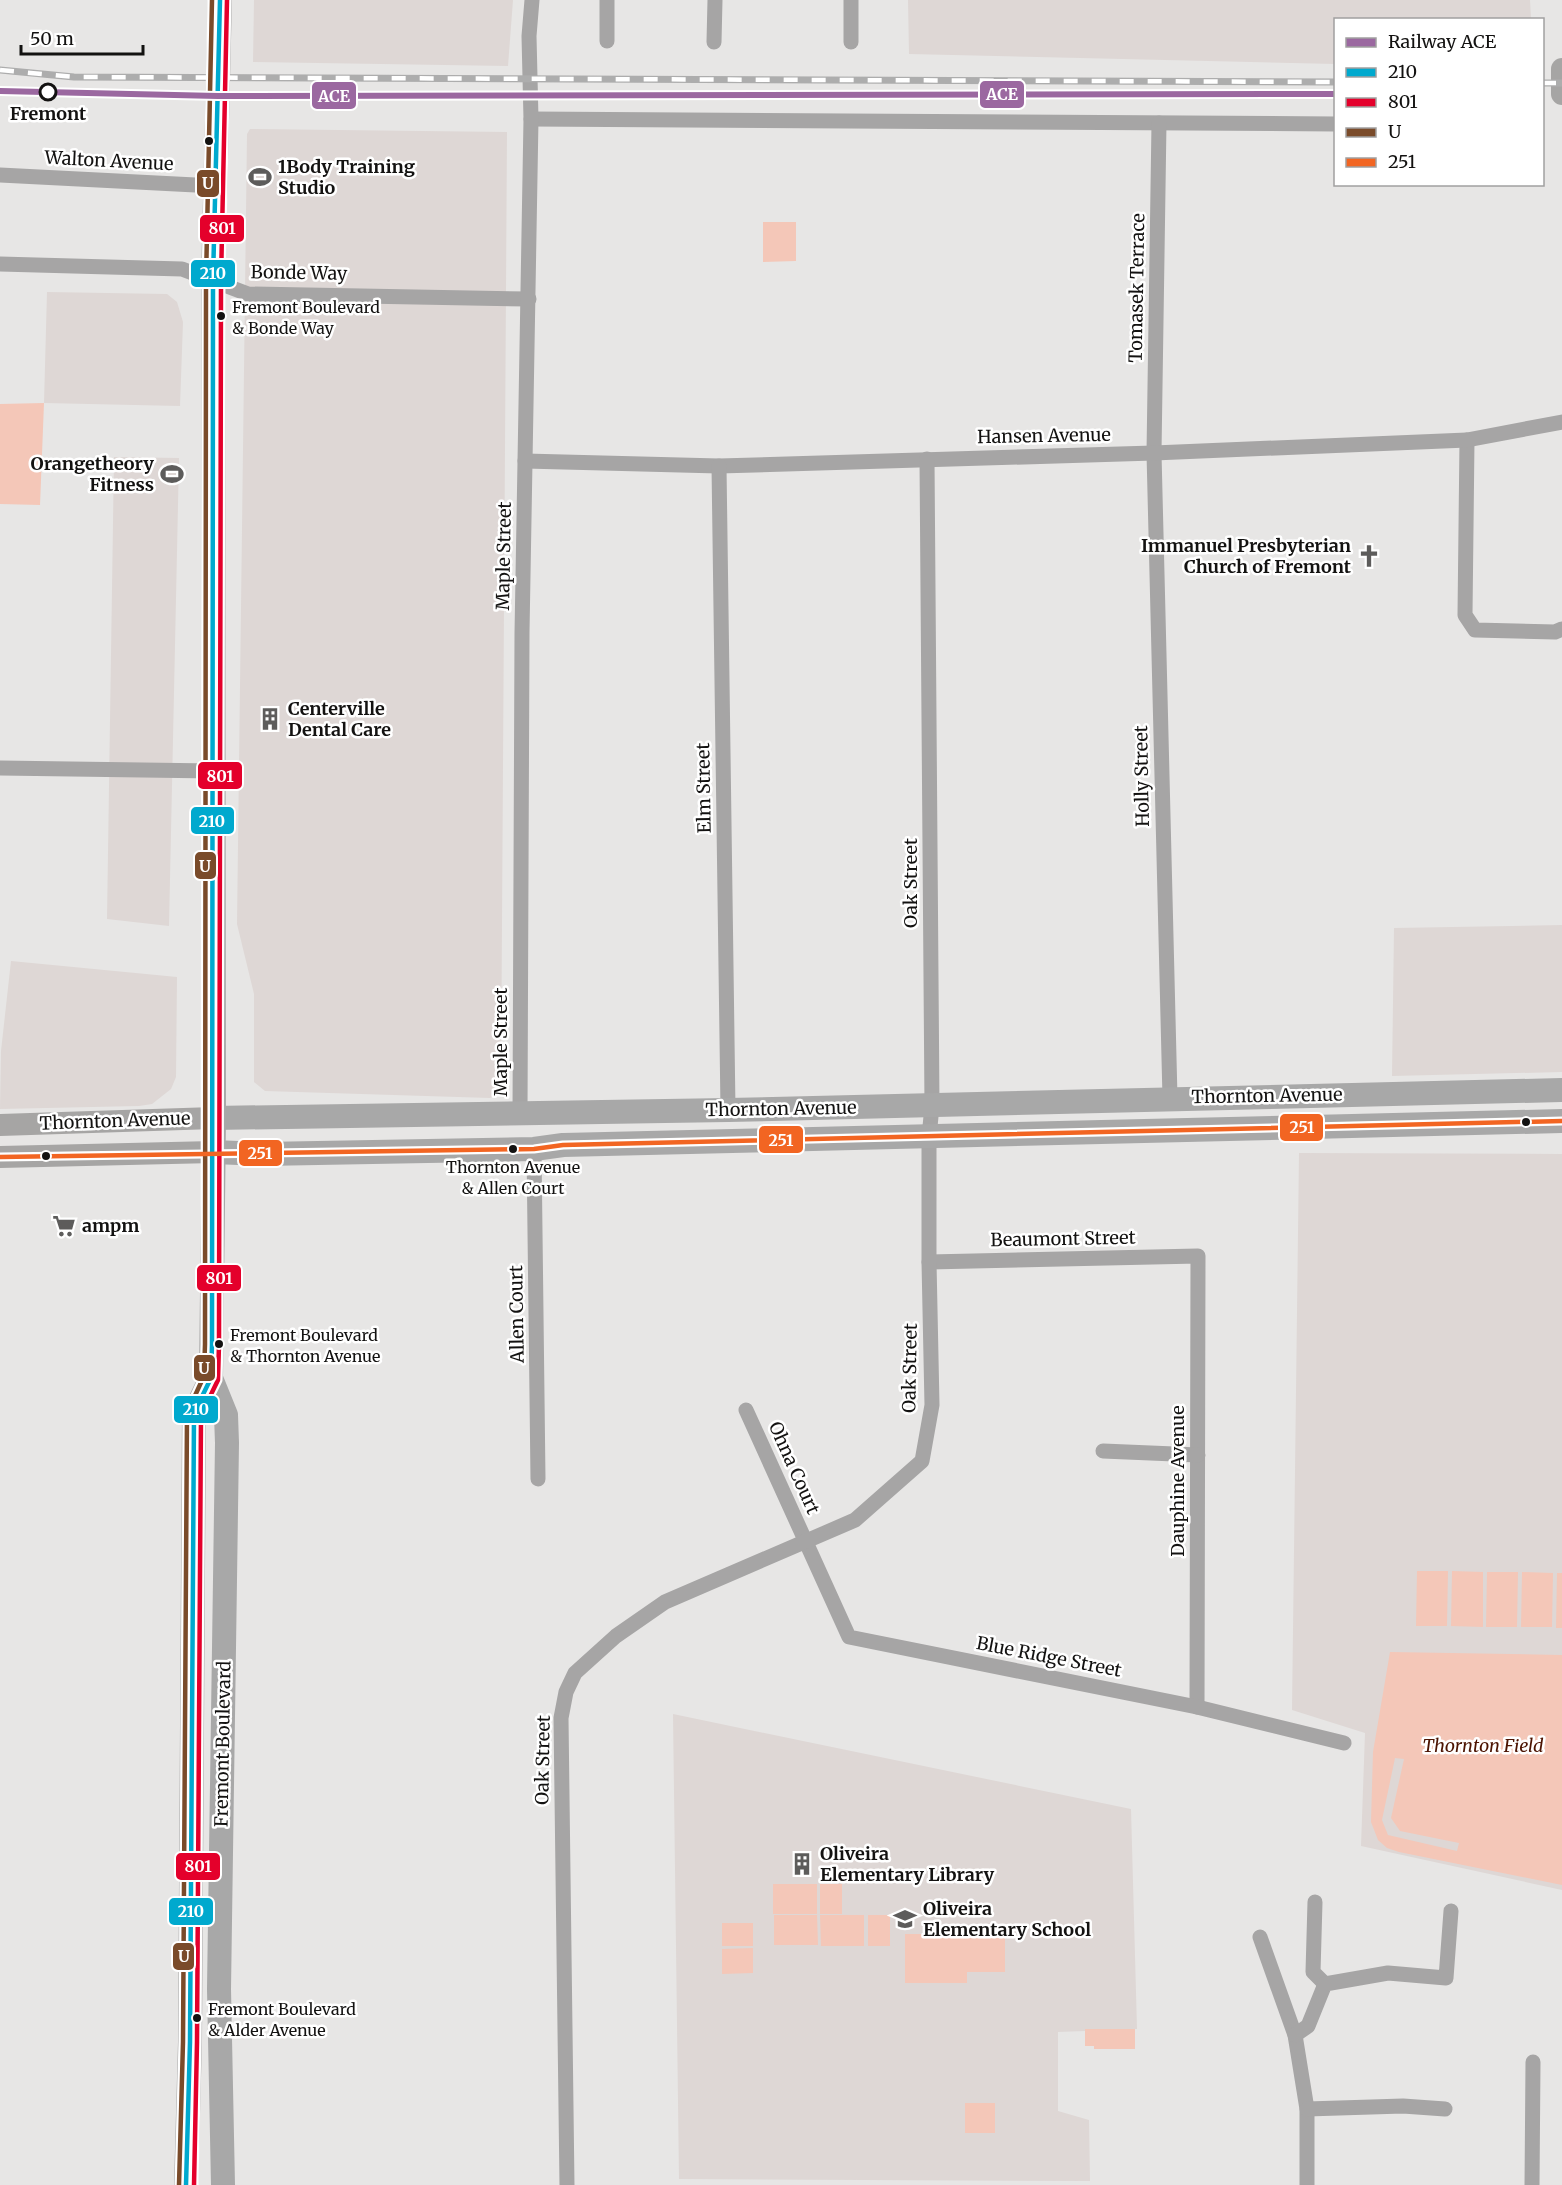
<svg xmlns="http://www.w3.org/2000/svg" width="1562" height="2185" viewBox="0 0 1562 2185" font-family="Merriweather,serif">
<rect width="100%" height="100%" fill="#e7e6e5"/>
<g fill="#ded7d5">
<path d="M254,0H513L508,66L253,62Z"/>
<path d="M908,0H1530L1531,19L1336,20L1335,64L909,54Z"/>
<path d="M250,129L507,132L501,1082L496,1095L490,1098L265,1091L254,1082V994L237,924L247,134Z"/>
<path d="M47,292L167,294L177,302L183,322L180,406L44,403Z"/>
<path d="M114,457L179,458L169,926L107,919Z"/>
<path d="M1562,925V1072L1392,1076L1394,928Z"/>
<path d="M11,961L177,977L176,1077L171,1089L152,1104L139,1106L0,1109L1,1051Z"/>
<path d="M1299,1153L1562,1154V1890L1361,1846L1365,1733L1292,1710Z"/>
<path d="M673,1714L1131,1809L1137,2029L1058,2032V2111L1089,2120L1090,2181L679,2179Z"/>
</g>
<g fill="#f4c7b8" fill-rule="evenodd">
<path d="M763,222H796V261L763,262Z"/>
<path d="M44,403L40,505L0,504V404Z"/>
<path d="M1417,1571H1448L1447,1626H1416Z"/>
<path d="M1452,1571L1483,1572V1627L1451,1626Z"/>
<path d="M1487,1572H1518L1517,1627H1486Z"/>
<path d="M1522,1572L1553,1573L1552,1627H1521Z"/>
<path d="M1557,1573H1562V1628H1556Z"/>
<path d="M1390,1652L1562,1655V1885L1399,1852L1387,1848L1378,1840L1371,1822L1373,1752ZM1395,1758L1404,1759L1391,1818L1400,1831L1459,1843L1457,1851L1388,1835L1382,1820Z"/>
<rect x="773" y="1884" width="44" height="30"/>
<rect x="820" y="1884" width="22" height="30"/>
<path d="M774,1915H817L818,1945H774Z"/>
<path d="M820,1915H864V1946H821Z"/>
<rect x="868" y="1915" width="22" height="31"/>
<rect x="722" y="1923" width="31" height="23"/>
<path d="M905,1934H1005V1972H967V1983H905Z"/>
<path d="M753,1948V1973L722,1974V1949Z"/>
<path d="M1085,2029H1135V2049H1094V2046H1085Z"/>
<rect x="965" y="2103" width="30" height="30"/>
</g>
<g fill="none" stroke-linecap="round" stroke-linejoin="round">
<g stroke="#a6a5a5" stroke-width="15">
<path d="M607,41V0"/>
<path d="M714,42L715,0"/>
<path d="M851,42V0"/>
<path d="M531,119L1336,124"/>
<path d="M1159,123L1154,453L1170,1098"/>
<path d="M0,175L215,186"/>
<path d="M0,264L182,269L248,294L529,299"/>
<path d="M1467,440L1465,615L1475,630L1555,632L1562,629"/>
<path d="M525,461L719,466L1154,453L1467,440L1562,422"/>
<path d="M719,466L728,1110"/>
<path d="M0,768L214,771"/>
<path d="M520,1113L522,633L531,119L529,36L532,0"/>
<path d="M534,1149L538,1479"/>
<path d="M929,1262L1198,1256L1197,1707"/>
<path d="M746,1410L849,1637L1197,1707L1344,1743"/>
<path d="M1103,1451L1198,1455"/>
<path d="M1315,1902L1313,1972L1325,1984"/>
<path d="M1260,1937L1295,2035L1307,2109V2185"/>
<path d="M1295,2035L1308,2026L1325,1984L1388,1973L1446,1978L1451,1911"/>
<path d="M1307,2109L1403,2106L1445,2109"/>
<path d="M567,2185L561,1718L566,1692L575,1673L616,1636L665,1602L855,1520L922,1461L932,1405L929,1262V1137L932,1106L927,459"/>
<path d="M1532,2185L1533,2062"/>
</g>
<g stroke="#a6a5a4" stroke-width="22">
<path d="M1562,69V94"/>
<path d="M0,1125L214,1118"/>
<path d="M0,1157L214,1152"/>
</g>
<g stroke="#a8a8a8" stroke-width="24">
<path d="M220,0L213,280L214,1118L211,1378L226,1415L227,1443L219,1989L223,2185"/>
<path d="M214,1118L728,1110L1562,1090"/>
<path d="M214,1152L263,1154L534,1149L563,1145L1562,1121"/>
<path d="M186,2185L190,2042L194,1413L211,1378"/>
</g>
<g stroke="#adadad" stroke-width="7">
<g id="rail">
<path d="M0,70L74,77L1336,82"/>
<path d="M1542,83H1562"/>
</g>
</g>
<use href="#rail" stroke="#fff" stroke-width="4.5" stroke-dasharray="14" stroke-linecap="butt"/>
<g stroke="#fff" stroke-width="9">
<path id="bus-1" d="M186,2185L190,2042L194,1413L211,1378L212,1344L213,280L220,0"/>
</g>
<g stroke="#fff" stroke-width="9">
<path id="bus-2" d="M194,2185L197,2042L201,1415L218,1380L219,1344L221,280L227,0"/>
</g>
<g stroke="#fff" stroke-width="9">
<path id="bus-3" d="M179,2185L183,2042L187,1413L204,1376L205,1344L206,280L212,0"/>
</g>
<g stroke="#fff" stroke-width="9">
<path id="bus-4" d="M0,1157L534,1149L563,1145L1562,1121"/>
</g>
<use href="#bus-1" stroke="#00a9ce" stroke-width="4.5"/>
<use href="#bus-2" stroke="#e4002b" stroke-width="4.5"/>
<use href="#bus-3" stroke="#7a4b2a" stroke-width="4.5"/>
<use href="#bus-4" stroke="#f26522" stroke-width="4.5"/>
<g stroke="#fff" stroke-width="10">
<path id="rail-1" d="M0,91L218,96L1336,94"/>
</g>
<use href="#rail-1" stroke="#9b68a0" stroke-width="6"/>
</g>
<defs>
<g id="stadium-bare" transform="scale(1.8)"><path d="M0-5a6.5 5 0 1 0 0 10a6.5 5 0 1 0 0-10ZM-3.5-1.8h7v3.6h-7Z" fill="#5d5c5b" stroke="#fff" stroke-width="2.5" paint-order="stroke"/></g>
<g id="church-bare" transform="scale(1.8)"><path d="M-1.2-6h2.4v3.5h3.3v2.4h-3.3V6h-2.4V-.1h-3.3v-2.4h3.3Z" fill="#5d5c5b" stroke="#fff" stroke-width="2.5" paint-order="stroke"/></g>
<g id="building-bare" transform="scale(1.8)"><path d="M-4-6H4V6H1V3H-1V6H-4ZM-2.5-4.3h1.7v1.8h-1.7ZM.8-4.3h1.7v1.8H.8ZM-2.5-1h1.7V.8h-1.7ZM.8-1h1.7V.8H.8Z" fill="#5d5c5b" stroke="#fff" stroke-width="2.5" paint-order="stroke"/></g>
<g id="supermarket-bare" transform="scale(1.8)"><path d="M-6-5.5h2.5l.6 2H6L4.5 2H-2.5L-4.4-4H-6ZM-1.5 3.2a1.3 1.3 0 1 0 .1 0ZM3 3.2a1.3 1.3 0 1 0 .1 0Z" fill="#5d5c5b" stroke="#fff" stroke-width="2.5" paint-order="stroke"/></g>
<g id="school-bare" transform="scale(1.8)"><path d="M0-5L7-2L0 1L-7-2ZM-4 1L0 2.5L4 1V4Q0 6-4 4Z" fill="#5d5c5b" stroke="#fff" stroke-width="2.5" paint-order="stroke"/></g>
</defs>
<g fill-rule="evenodd">
<use href="#stadium-bare" x="260" y="177"/>
<use href="#stadium-bare" x="172" y="474"/>
<use href="#church-bare" x="1369" y="556"/>
<use href="#building-bare" x="270" y="719"/>
<use href="#supermarket-bare" x="64" y="1226"/>
<use href="#building-bare" x="802" y="1864"/>
<use href="#school-bare" x="905" y="1919"/>
</g>
<circle fill="#fff" stroke="#131211" stroke-width="3" cx="48" cy="92" r="8"/>
<g fill="#131211" stroke="#fff" stroke-width="2">
<circle cx="209" cy="141" r="5"/>
<circle cx="221" cy="316" r="5"/>
<circle cx="1526" cy="1122" r="5"/>
<circle cx="513" cy="1149" r="5"/>
<circle cx="46" cy="1156" r="5"/>
<circle cx="219" cy="1344" r="5"/>
<circle cx="197" cy="2018" r="5"/>
</g>
<g text-anchor="middle" stroke-width="5" stroke-linejoin="round" paint-order="stroke">
<g font-size="16" fill="#131211" stroke="#fff" text-anchor="start">
<text x="232" y="313">Fremont Boulevard<tspan x="232" dy="21">&amp; Bonde Way</tspan></text>
<text x="513" y="1173" text-anchor="middle">Thornton Avenue<tspan x="513" dy="21">&amp; Allen Court</tspan></text>
<text x="230" y="1341">Fremont Boulevard<tspan x="230" dy="21">&amp; Thornton Avenue</tspan></text>
<text x="208" y="2015">Fremont Boulevard<tspan x="208" dy="21">&amp; Alder Avenue</tspan></text>
</g>
<g font-size="18" font-weight="bold" fill="#131211" stroke="#fff">
<text x="48" y="120">Fremont</text>
</g>
<g font-size="18" fill="#131211" stroke="#fff">
<text transform="translate(109 161) rotate(3)" y="6">Walton Avenue</text>
<text transform="translate(299 273) rotate(1)" y="6">Bonde Way</text>
<text transform="translate(1137 288) rotate(-89)" y="6">Tomasek Terrace</text>
<text transform="translate(1044 436) rotate(-1)" y="6">Hansen Avenue</text>
<text transform="translate(504 556) rotate(-89)" y="6">Maple Street</text>
<text transform="translate(1142 776) rotate(-91)" y="6">Holly Street</text>
<text transform="translate(704 788) rotate(-91)" y="6">Elm Street</text>
<text transform="translate(911 883) rotate(-90)" y="6">Oak Street</text>
<text transform="translate(501 1042) rotate(-90)" y="6">Maple Street</text>
<text transform="translate(1267 1096) rotate(-1)" y="6">Thornton Avenue</text>
<text transform="translate(781 1109) rotate(-1)" y="6">Thornton Avenue</text>
<text transform="translate(115 1121) rotate(-2)" y="6">Thornton Avenue</text>
<text transform="translate(1063 1239) rotate(-1)" y="6">Beaumont Street</text>
<text transform="translate(517 1314) rotate(-91)" y="6">Allen Court</text>
<text transform="translate(910 1368) rotate(-89)" y="6">Oak Street</text>
<text transform="translate(794 1468) rotate(66)" y="6">Ohna Court</text>
<text transform="translate(1178 1481) rotate(-90)" y="6">Dauphine Avenue</text>
<text transform="translate(1049 1657) rotate(11)" y="6">Blue Ridge Street</text>
<text transform="translate(223 1744) rotate(-89)" y="6">Fremont Boulevard</text>
<text transform="translate(543 1760) rotate(-89)" y="6">Oak Street</text>
</g>
<g font-size="18" font-weight="bold" fill="#131211" stroke="#fff" text-anchor="start">
<text x="278" y="173">1Body Training<tspan x="278" dy="21">Studio</tspan></text>
<text x="154" y="470" text-anchor="end">Orangetheory<tspan x="154" dy="21">Fitness</tspan></text>
<text x="1351" y="552" text-anchor="end">Immanuel Presbyterian<tspan x="1351" dy="21">Church of Fremont</tspan></text>
<text x="288" y="715">Centerville<tspan x="288" dy="21">Dental Care</tspan></text>
<text x="82" y="1232">ampm</text>
<text x="820" y="1860">Oliveira<tspan x="820" dy="21">Elementary Library</tspan></text>
<text x="923" y="1915">Oliveira<tspan x="923" dy="21">Elementary School</tspan></text>
</g>
<g font-size="18" font-style="italic" fill="#4c1402" stroke="#fff">
<text x="1483" y="1752">Thornton Field</text>
</g>
</g>
<g stroke="#fff" stroke-width="2">
<rect x="979" y="80" width="46" height="29" rx="6" fill="#9b68a0"/>
<rect x="311" y="81" width="46" height="29" rx="6" fill="#9b68a0"/>
<rect x="196" y="169" width="24" height="29" rx="6" fill="#7a4b2a"/>
<rect x="199" y="214" width="46" height="29" rx="6" fill="#e4002b"/>
<rect x="190" y="259" width="46" height="29" rx="6" fill="#00a9ce"/>
<rect x="197" y="761" width="46" height="29" rx="6" fill="#e4002b"/>
<rect x="190" y="806" width="45" height="29" rx="6" fill="#00a9ce"/>
<rect x="194" y="851" width="23" height="29" rx="6" fill="#7a4b2a"/>
<rect x="1279" y="1113" width="45" height="29" rx="6" fill="#f26522"/>
<rect x="758" y="1125" width="46" height="29" rx="6" fill="#f26522"/>
<rect x="238" y="1139" width="45" height="28" rx="6" fill="#f26522"/>
<rect x="196" y="1264" width="46" height="28" rx="6" fill="#e4002b"/>
<rect x="193" y="1354" width="23" height="28" rx="6" fill="#7a4b2a"/>
<rect x="173" y="1395" width="46" height="29" rx="6" fill="#00a9ce"/>
<rect x="175" y="1852" width="46" height="29" rx="6" fill="#e4002b"/>
<rect x="168" y="1897" width="46" height="29" rx="6" fill="#00a9ce"/>
<rect x="172" y="1942" width="23" height="29" rx="6" fill="#7a4b2a"/>
</g>
<g font-size="16" text-anchor="middle" font-weight="bold" fill="#fff">
<text x="1002" y="100">ACE</text>
<text x="334" y="102">ACE</text>
<text x="208" y="189">U</text>
<text x="222" y="234">801</text>
<text x="213" y="279">210</text>
<text x="220" y="782">801</text>
<text x="212" y="827">210</text>
<text x="205" y="872">U</text>
<text x="1302" y="1133">251</text>
<text x="781" y="1146">251</text>
<text x="260" y="1159">251</text>
<text x="219" y="1284">801</text>
<text x="204" y="1374">U</text>
<text x="196" y="1415">210</text>
<text x="198" y="1872">801</text>
<text x="191" y="1917">210</text>
<text x="184" y="1962">U</text>
</g>
<rect x="1334" y="18" width="210" height="168" fill="#ffffff" stroke="#a1a0a0" stroke-width="1.5"/>
<rect x="1346" y="38" width="30" height="9" fill="#9b68a0" stroke="#a1a0a0" stroke-width="1.5"/>
<text x="1388" y="48" font-size="18" fill="#131211">Railway ACE</text>
<rect x="1346" y="68" width="30" height="9" fill="#00a9ce" stroke="#a1a0a0" stroke-width="1.5"/>
<text x="1388" y="78" font-size="18" fill="#131211">210</text>
<rect x="1346" y="98" width="30" height="9" fill="#e4002b" stroke="#a1a0a0" stroke-width="1.5"/>
<text x="1388" y="108" font-size="18" fill="#131211">801</text>
<rect x="1346" y="128" width="30" height="9" fill="#7a4b2a" stroke="#a1a0a0" stroke-width="1.5"/>
<text x="1388" y="138" font-size="18" fill="#131211">U</text>
<rect x="1346" y="158" width="30" height="9" fill="#f26522" stroke="#a1a0a0" stroke-width="1.5"/>
<text x="1388" y="168" font-size="18" fill="#131211">251</text>
<path d="M21 45v9h122v-9" fill="none" stroke="#131211" stroke-width="3"/>
<text x="30" y="45" font-size="18" fill="#131211" stroke="#ffffff" stroke-width="4.5" paint-order="stroke">50 m</text>
</svg>
